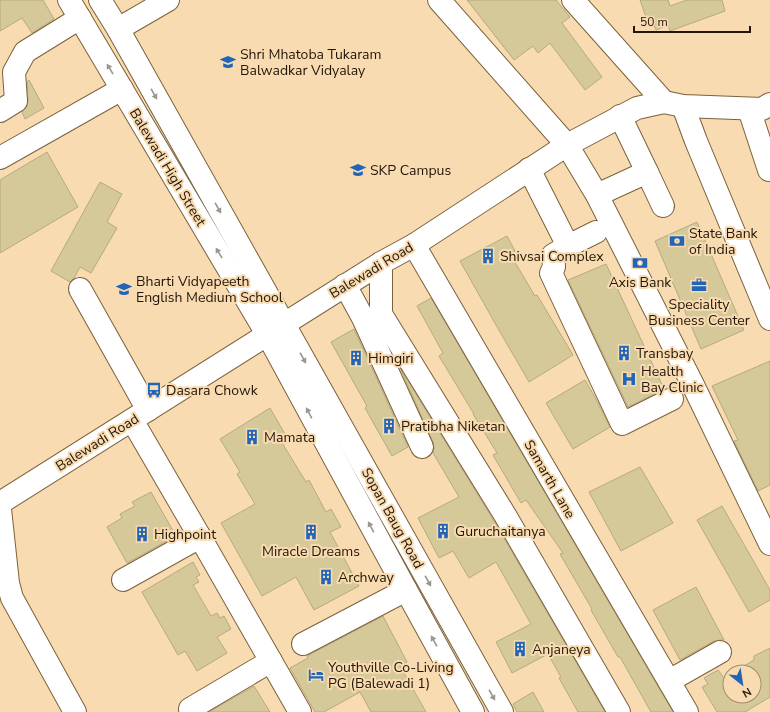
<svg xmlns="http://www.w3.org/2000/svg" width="770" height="712" viewBox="0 0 770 712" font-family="'Nunito Sans',sans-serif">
<rect width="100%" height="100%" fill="#f9dbb2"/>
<g fill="#d5c99a" stroke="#b6aa7c">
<path d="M0,0H43L54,19L32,33L22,18L0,31Z"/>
<path d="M467,0H556L570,17L562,23L602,77L585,90L550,43L538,53L533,46L514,60Z"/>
<path d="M640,0H668L670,6L687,0H722L725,11L670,31L668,25L656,30L652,21L646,17Z"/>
<path d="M29,80L44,108L25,119L22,112L27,106L28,100L27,82Z"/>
<path d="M47,152L78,207L0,253V180Z"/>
<path d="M100,182L122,194L107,222L117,228L91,273L80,267L74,278L70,282L51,271Z"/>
<path d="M697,222L744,330L701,349L655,241Z"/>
<path d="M507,236L515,251L510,254L535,296L537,295L573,355L529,382L496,325L460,261Z"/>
<path d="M606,264L664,389L628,407L568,280Z"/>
<path d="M431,298L673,712H651L620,657H618L591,610L592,609L560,554L563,553L526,500L521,503L493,455L497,453L473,414H474L439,356L443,353L417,306Z"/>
<path d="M354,329L408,447L392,456L365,408L367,406L331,342Z"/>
<path d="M770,361V485L758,491L734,441L738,440L712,386Z"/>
<path d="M400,368L494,521L605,712H578L559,678L561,677L548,654L512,673L496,642L531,624L496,562L469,578L453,551L439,558L418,518L459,497L433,453L434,448L433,442Z"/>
<path d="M585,380L597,401L610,427L573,449L546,403Z"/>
<path d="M270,408L285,434L279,438L306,482L309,480L326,512L331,509L341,527L330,532L359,586L314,610L296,577L262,596L221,523L255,504L237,474L240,472L220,439Z"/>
<path d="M640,467L673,523L621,551L589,492Z"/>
<path d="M151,492L176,536L127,563L107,527L122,518L120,514L135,506L132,502Z"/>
<path d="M722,506L770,590V600L749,612L697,520Z"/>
<path d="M193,562L200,575L196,577L199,582L193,585L211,616L217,613L220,618L224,616L231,629L217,637L227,653L197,671L185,651L178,655L142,592Z"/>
<path d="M696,587L724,640H720L714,641L680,660L653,610Z"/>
<path d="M383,616L407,662L400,666L426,712H371L360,692L324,712H315L290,668L308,658L307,656Z"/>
<path d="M770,648V697L745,712H717L702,687L708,684L704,678L718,670L724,678L730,674V696H754V672H734L754,660V656Z"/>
<path d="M254,686L270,712H209Z"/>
<path d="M533,692L544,712H517L513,704Z"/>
</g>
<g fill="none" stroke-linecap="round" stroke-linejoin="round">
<g stroke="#7b613b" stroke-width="24">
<g id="minor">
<path d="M69,0L267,334L406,590L473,712"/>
<path d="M100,0L118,29L502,712"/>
<path d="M439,0L567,145L597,195L693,385L770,544"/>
<path d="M573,0L664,102"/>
<path d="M118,29L168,0"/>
<path d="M683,106L696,141L770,319"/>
<path d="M749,109L769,170"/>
<path d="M0,111L16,101L14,72L25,52L80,18"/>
<path d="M0,158L122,89"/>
<path d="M529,169L568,246L553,255L554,267L551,273L622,424L672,399"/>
<path d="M647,172L663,206"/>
<path d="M597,195L647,172L620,116"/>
<path d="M414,245L687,712"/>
<path d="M568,246L596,232"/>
<path d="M381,263V314L505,515L619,712"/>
<path d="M345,285L363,318L422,447"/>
<path d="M80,289L148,410"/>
<path d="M132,420L200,537L300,712"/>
<path d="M0,509L8,583L12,598L75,712"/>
<path d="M123,580L200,537"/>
<path d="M303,644L406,590"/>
<path d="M669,681L720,652"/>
<path d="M190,709L271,661"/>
</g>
</g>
<g stroke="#7b613b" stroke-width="24">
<path id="major" d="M0,503L381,263L414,245L567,145L637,108L664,102L683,106L762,109L770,104"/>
</g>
<use href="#minor" stroke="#fff" stroke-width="22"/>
<use href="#major" stroke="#fff" stroke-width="22"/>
</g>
<defs><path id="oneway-solid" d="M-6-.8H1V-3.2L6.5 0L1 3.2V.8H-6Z"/></defs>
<g fill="#9b968f">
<use href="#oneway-solid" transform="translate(110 69) rotate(-121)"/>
<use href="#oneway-solid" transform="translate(154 94) rotate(61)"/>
<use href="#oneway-solid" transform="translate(218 208) rotate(61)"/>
<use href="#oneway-solid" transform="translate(219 253) rotate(-121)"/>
<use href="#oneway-solid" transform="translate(303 358) rotate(61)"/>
<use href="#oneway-solid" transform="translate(309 413) rotate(-118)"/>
<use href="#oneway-solid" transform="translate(371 527) rotate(-118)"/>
<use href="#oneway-solid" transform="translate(428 581) rotate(61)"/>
<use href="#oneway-solid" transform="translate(434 641) rotate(-119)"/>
<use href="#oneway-solid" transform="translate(492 695) rotate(61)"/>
</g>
<defs>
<g id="school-bare" transform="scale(1.2)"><path d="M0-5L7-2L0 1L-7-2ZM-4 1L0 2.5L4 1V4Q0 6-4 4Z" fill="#2265b6" stroke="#f9dbb2" stroke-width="2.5" paint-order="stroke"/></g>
<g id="university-bare" transform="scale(1.2)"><path d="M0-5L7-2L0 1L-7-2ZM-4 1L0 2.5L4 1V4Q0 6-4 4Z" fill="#2265b6" stroke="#f9dbb2" stroke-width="2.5" paint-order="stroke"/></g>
<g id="bank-bare" transform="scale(1.2)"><path d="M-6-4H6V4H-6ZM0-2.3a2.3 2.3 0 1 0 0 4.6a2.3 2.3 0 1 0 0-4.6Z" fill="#2265b6" stroke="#f9dbb2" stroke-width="2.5" paint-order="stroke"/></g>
<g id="building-bare" transform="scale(1.2)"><path d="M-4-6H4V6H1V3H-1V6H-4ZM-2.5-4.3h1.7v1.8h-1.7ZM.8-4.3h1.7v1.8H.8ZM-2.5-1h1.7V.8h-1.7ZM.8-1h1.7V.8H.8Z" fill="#2265b6" stroke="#f9dbb2" stroke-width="2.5" paint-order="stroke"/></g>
<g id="office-bare" transform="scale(1.2)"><path d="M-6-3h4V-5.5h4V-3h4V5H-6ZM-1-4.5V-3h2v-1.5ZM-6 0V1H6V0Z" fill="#2265b6" stroke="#f9dbb2" stroke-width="2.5" paint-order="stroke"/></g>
<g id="hospital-bare" transform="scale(1.2)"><path d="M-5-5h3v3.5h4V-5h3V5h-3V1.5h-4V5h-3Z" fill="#2265b6" stroke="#f9dbb2" stroke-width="2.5" paint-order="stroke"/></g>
<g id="bus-bare" transform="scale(1.2)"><path d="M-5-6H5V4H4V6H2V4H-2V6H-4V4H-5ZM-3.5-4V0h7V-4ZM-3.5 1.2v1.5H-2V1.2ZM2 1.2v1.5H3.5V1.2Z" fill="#2265b6" stroke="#f9dbb2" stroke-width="2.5" paint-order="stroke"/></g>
<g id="hotel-bare" transform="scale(1.2)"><path d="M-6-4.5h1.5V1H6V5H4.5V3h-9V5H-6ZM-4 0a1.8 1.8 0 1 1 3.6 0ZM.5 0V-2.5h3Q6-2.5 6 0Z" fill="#2265b6" stroke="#f9dbb2" stroke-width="2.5" paint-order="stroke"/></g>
</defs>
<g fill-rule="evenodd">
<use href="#school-bare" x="228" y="62"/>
<use href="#university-bare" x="358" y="170"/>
<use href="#bank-bare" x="677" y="241"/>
<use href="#building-bare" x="488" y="256"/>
<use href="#bank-bare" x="640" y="263"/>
<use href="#office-bare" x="699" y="285"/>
<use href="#school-bare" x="124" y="289"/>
<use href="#building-bare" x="624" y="353"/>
<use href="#building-bare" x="356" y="358"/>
<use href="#hospital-bare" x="629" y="379"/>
<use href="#bus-bare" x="154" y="390"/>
<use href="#building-bare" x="389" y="426"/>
<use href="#building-bare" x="252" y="437"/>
<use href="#building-bare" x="443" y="531"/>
<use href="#building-bare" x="311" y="532"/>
<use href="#building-bare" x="142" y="534"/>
<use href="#building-bare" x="326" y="577"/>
<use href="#building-bare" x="520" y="649"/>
<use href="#hotel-bare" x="316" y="675"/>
</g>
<g text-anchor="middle" stroke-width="4" stroke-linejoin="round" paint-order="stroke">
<g font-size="14" fill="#211607" stroke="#f9dbb2" text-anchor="start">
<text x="240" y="59">Shri Mhatoba Tukaram<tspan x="240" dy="16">Balwadkar Vidyalay</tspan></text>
<text x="370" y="175">SKP Campus</text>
<text x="689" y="238">State Bank<tspan x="689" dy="16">of India</tspan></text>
<text x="500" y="261">Shivsai Complex</text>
<text x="136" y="286">Bharti Vidyapeeth<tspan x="136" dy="16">English Medium School</tspan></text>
<text x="640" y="287" text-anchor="middle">Axis Bank</text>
<text x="699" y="309" text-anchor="middle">Speciality<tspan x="699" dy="16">Business Center</tspan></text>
<text x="636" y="358">Transbay</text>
<text x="368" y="363">Himgiri</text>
<text x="641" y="376">Health<tspan x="641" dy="16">Bay Clinic</tspan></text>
<text x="166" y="395">Dasara Chowk</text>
<text x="401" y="431">Pratibha Niketan</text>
<text x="264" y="442">Mamata</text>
<text x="455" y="536">Guruchaitanya</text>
<text x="154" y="539">Highpoint</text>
<text x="311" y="556" text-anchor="middle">Miracle Dreams</text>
<text x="338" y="582">Archway</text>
<text x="532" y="654">Anjaneya</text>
<text x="328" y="672">Youthville Co-Living<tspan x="328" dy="16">PG (Balewadi 1)</tspan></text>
</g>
<g font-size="14" fill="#211607" stroke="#f9dbb2">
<text transform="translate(168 167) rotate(59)" y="5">Balewadi High Street</text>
<text transform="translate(371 270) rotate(-31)" y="5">Balewadi Road</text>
<text transform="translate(97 442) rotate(-32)" y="5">Balewadi Road</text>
<text transform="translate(550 479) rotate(60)" y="5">Samarth Lane</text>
<text transform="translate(393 518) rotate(61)" y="5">Sopan Baug Road</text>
</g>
</g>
<g transform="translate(742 684) rotate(150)"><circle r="19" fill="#f9dbb2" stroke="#a38c6e"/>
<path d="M0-3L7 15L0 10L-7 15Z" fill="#2265b6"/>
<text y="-6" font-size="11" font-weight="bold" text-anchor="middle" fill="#211607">N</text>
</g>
<path d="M634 26v6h116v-6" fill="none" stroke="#211607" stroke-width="2"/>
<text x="640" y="26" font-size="12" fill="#211607" stroke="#f9dbb2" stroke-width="3" paint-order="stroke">50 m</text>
</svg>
